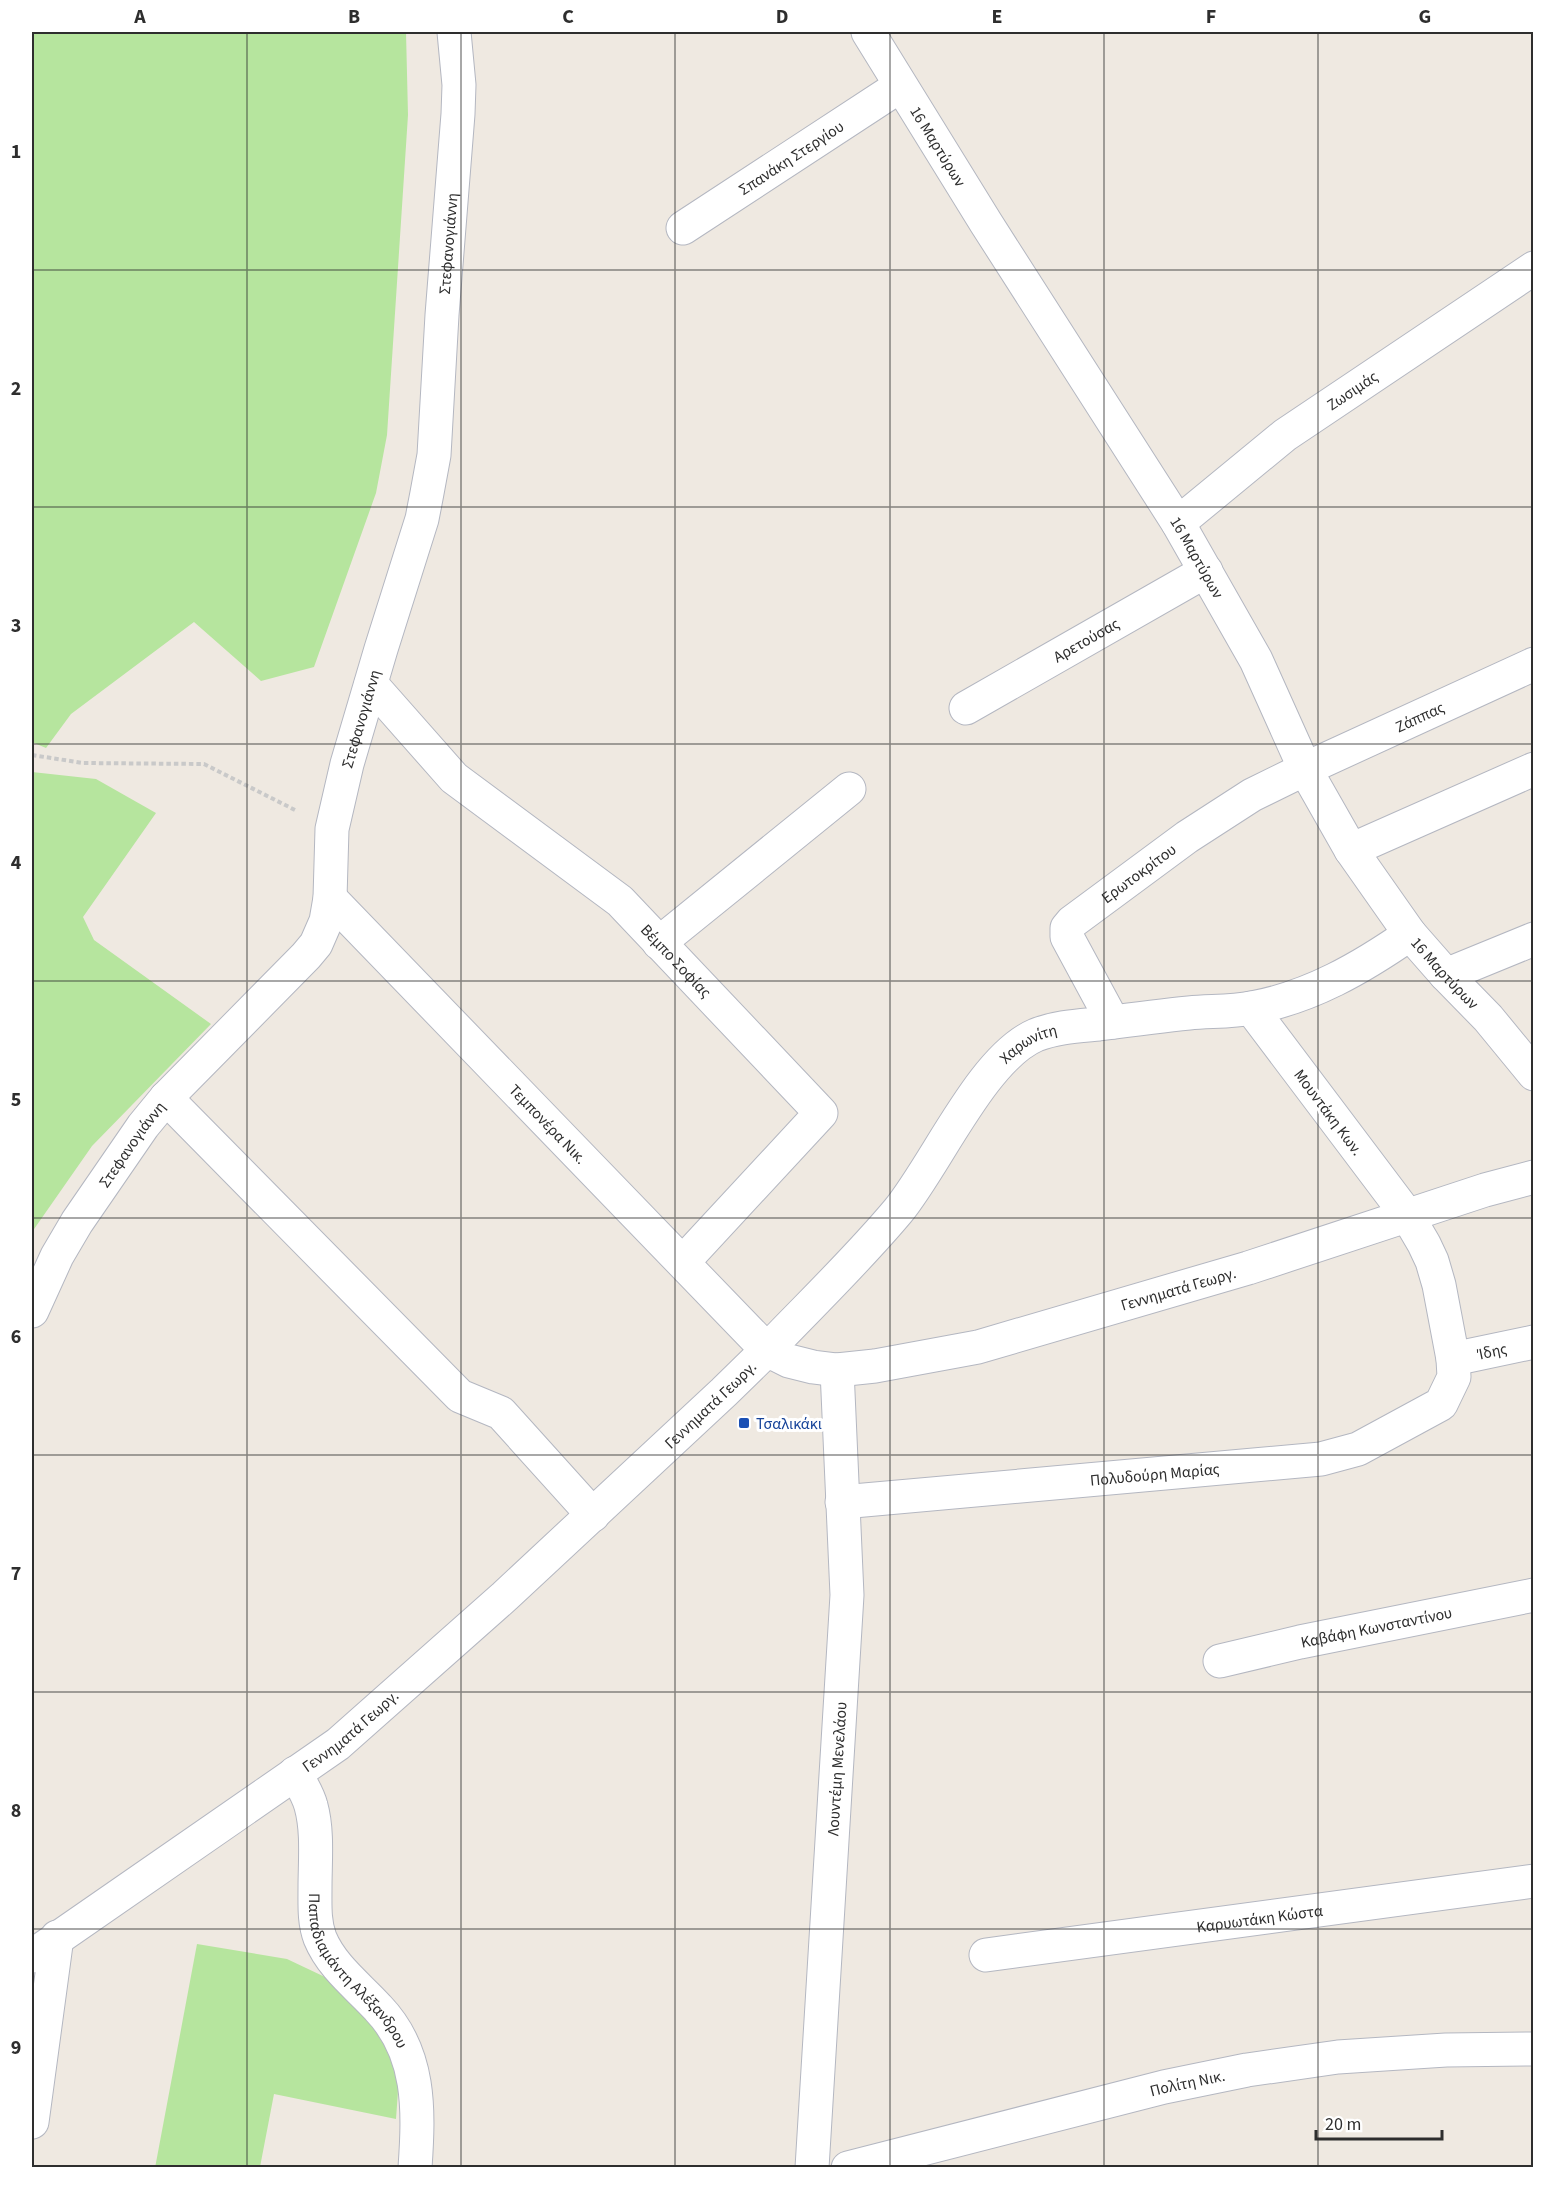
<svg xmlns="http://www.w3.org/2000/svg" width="1565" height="2199" viewBox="0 0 1565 2199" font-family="'Source Sans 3',sans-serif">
<rect width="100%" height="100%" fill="#efe9e1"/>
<g fill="#b6e59e">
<path d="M32,32H406L408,115L387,435L376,493L314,667L261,681L194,622L71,714L46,748L32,742Z"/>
<path d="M32,772L96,779L156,813L83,917L94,940L211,1024L92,1146L32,1232Z"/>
<path d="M197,1944L287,1959L325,1977L355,2005L381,2036L399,2077L396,2119L274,2094L260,2167L155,2168Z"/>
</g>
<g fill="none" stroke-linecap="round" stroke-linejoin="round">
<g stroke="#b4b7c1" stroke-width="35">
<g id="minor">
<path id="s1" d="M868,32L986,223L1178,523L1256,660L1305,769L1351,850L1410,934L1446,975L1488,1018L1534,1074"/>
<path id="s2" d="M683,228L900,86"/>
<path id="s3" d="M1178,523L1285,435L1534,268"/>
<path id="s4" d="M371,684L454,778L620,901L821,1113L683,1262"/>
<path id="s5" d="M966,708L1206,571"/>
<path d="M1351,850L1534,769"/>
<path id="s6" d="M330,898L767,1350C811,1304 857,1260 898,1211C936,1165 982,1058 1036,1035C1056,1027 1078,1026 1099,1024C1129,1020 1159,1016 1189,1013C1209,1011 1231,1012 1252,1008C1311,997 1361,968 1410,934"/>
<path d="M659,943L849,789"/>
<path d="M1446,975L1534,939"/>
<path id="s7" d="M1113,1022L1067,937V928L1072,922L1187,837L1252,795L1305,769L1534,664"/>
<path d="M166,1098L460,1396L501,1413L593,1515"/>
<path id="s8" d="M32,1311L57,1256L77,1222L143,1126L166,1098L306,956L316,944L326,921L330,898L332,829L347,764L381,649L422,519L427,493L434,455L442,315L458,114L459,85L454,32"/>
<path id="s9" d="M1453,1359L1534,1342"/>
<path id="s10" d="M842,1502L1321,1459L1358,1449L1441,1404L1454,1377L1453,1359L1439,1285L1432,1261L1424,1244L1407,1215L1251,1008"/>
<path id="s11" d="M1220,1661L1300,1642L1534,1595"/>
<path id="s12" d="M295,1773C301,1784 308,1794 311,1806C318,1831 315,1862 315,1888C315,1905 314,1922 320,1938C332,1967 358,1986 378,2008C421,2053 419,2110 415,2168"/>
<path id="s13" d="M986,1955L1534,1881"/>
<path id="s14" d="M32,1956L338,1744L505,1596L724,1392L767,1350L789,1361L813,1367L837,1370L875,1366L978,1347L1248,1268L1485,1190L1534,1177"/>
<path d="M32,2122L57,1937"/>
<path id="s15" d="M812,2168L847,1595L837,1370"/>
<path id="s16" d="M848,2168L1164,2087L1247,2070L1338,2057L1446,2050L1534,2049"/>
</g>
</g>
<path stroke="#c9c9c9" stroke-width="4" stroke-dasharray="4.5 3" stroke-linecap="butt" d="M32,755L83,763L204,764L297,811"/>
<use href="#minor" stroke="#fff" stroke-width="33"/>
</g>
<path fill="none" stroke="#2e2e2e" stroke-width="1.5" stroke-opacity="0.55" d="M247,32V2168M461,32V2168M675,32V2168M890,32V2168M1104,32V2168M1318,32V2168M32,270H1534M32,507H1534M32,744H1534M32,981H1534M32,1218H1534M32,1455H1534M32,1692H1534M32,1929H1534"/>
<rect fill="#1a4fb4" stroke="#fff" stroke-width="2" x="738" y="1417" width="12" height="12" rx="3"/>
<g text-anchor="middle" stroke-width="6" stroke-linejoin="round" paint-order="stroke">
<g font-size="16" fill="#2e2e2e" stroke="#fff">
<text dy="6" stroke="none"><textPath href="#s1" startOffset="134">16 Μαρτύρων</textPath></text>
<text dy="6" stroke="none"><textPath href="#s2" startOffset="129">Σπανάκη Στεργίου</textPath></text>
<text dy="6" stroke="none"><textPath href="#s8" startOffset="1185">Στεφανογιάννη</textPath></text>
<text dy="6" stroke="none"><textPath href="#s3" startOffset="219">Ζωσιμάς</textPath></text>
<text dy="6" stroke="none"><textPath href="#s1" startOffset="620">16 Μαρτύρων</textPath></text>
<text dy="6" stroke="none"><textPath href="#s5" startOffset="138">Αρετούσας</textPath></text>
<text dy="6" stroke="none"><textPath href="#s7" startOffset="519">Ζάππας</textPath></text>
<text dy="6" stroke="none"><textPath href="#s8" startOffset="699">Στεφανογιάννη</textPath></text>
<text dy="6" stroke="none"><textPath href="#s7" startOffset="196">Ερωτοκρίτου</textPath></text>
<text dy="6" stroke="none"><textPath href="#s4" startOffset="414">Βέμπο Σοφίας</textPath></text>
<text dy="6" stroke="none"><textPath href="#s1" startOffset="1106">16 Μαρτύρων</textPath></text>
<text dy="6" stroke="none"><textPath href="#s6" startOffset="1035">Χαρωνίτη</textPath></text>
<text transform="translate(1329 1112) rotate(53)" y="6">Μουντάκη Κων.</text>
<text dy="6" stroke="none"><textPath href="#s6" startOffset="314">Τεμπονέρα Νικ.</textPath></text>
<text dy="6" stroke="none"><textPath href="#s8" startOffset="195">Στεφανογιάννη</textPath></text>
<text dy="6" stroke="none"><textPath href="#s14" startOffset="1380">Γεννηματά Γεωργ.</textPath></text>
<text dy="6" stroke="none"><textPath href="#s9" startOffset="40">Ίδης</textPath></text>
<text dy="6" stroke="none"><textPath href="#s14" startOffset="876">Γεννηματά Γεωργ.</textPath></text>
<text dy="6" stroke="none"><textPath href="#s10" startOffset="314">Πολυδούρη Μαρίας</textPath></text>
<text dy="6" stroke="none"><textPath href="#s11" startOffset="160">Καβάφη Κωνσταντίνου</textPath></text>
<text dy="6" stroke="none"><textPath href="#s14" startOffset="390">Γεννηματά Γεωργ.</textPath></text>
<text dy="6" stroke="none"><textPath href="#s15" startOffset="400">Λουντέμη Μενελάου</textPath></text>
<text dy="6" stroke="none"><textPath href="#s13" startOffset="276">Καρυωτάκη Κώστα</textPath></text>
<text dy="6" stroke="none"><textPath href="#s12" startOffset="216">Παπαδιαμάντη Αλέξανδρου</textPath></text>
<text dy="6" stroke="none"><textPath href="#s16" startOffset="350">Πολίτη Νικ.</textPath></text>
</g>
<g font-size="16" fill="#164399" stroke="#fff" text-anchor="start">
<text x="756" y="1429">Τσαλικάκι</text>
</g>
</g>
<rect width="1565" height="2199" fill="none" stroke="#ffffff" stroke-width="66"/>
<path d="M1316 2130v9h126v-9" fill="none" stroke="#2e2e2e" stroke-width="3"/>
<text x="1325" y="2130" font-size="18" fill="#2e2e2e" stroke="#ffffff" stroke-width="4.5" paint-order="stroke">20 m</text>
<rect x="33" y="33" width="1499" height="2133" fill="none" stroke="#2e2e2e" stroke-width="2"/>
<g font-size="20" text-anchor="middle" font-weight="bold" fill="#2e2e2e">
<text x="140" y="23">A</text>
<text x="354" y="23">B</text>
<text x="568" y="23">C</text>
<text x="782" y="23">D</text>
<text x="997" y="23">E</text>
<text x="1211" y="23">F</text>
<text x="1425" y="23">G</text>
<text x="16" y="158">1</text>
<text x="16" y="395">2</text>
<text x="16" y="632">3</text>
<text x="16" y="869">4</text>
<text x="16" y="1106">5</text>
<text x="16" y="1343">6</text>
<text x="16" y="1580">7</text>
<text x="16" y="1817">8</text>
<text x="16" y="2054">9</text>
</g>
</svg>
